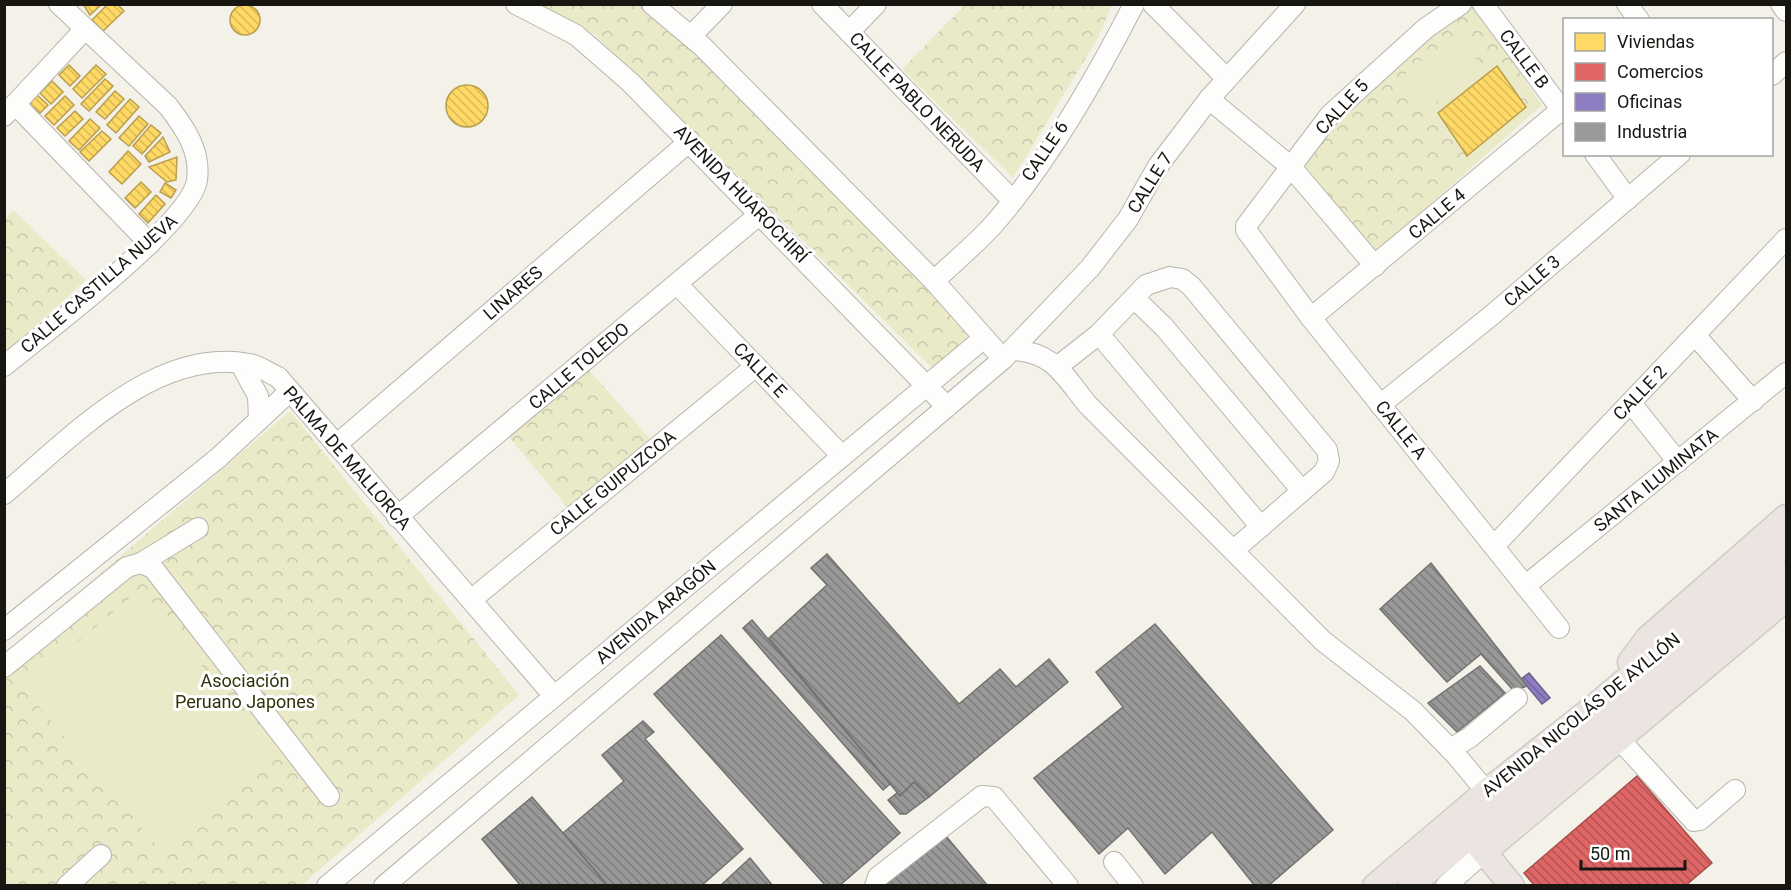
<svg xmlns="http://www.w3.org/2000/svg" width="1791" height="890" viewBox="0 0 1791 890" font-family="Roboto,sans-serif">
<defs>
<pattern id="park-crowns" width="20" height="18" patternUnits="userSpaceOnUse" patternTransform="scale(1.5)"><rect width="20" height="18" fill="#eaeac9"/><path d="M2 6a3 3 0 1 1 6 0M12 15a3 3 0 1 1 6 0" fill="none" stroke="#c8c8ac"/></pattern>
<pattern id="homes-back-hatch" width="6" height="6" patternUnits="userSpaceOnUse" patternTransform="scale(1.5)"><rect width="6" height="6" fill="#ffd966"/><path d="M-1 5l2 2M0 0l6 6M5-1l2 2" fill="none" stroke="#daba57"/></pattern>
<pattern id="shops-back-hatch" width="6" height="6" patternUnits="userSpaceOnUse" patternTransform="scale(1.5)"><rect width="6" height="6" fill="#e06666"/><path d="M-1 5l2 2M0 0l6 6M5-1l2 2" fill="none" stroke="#b55353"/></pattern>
<pattern id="offices-back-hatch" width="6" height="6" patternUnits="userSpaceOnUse" patternTransform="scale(1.5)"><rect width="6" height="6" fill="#8e7cc3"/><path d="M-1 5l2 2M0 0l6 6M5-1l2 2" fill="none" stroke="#73659d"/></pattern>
<pattern id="industry-back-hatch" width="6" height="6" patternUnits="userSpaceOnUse" patternTransform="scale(1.5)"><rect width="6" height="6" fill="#999"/><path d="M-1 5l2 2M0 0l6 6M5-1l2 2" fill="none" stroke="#7c7c7b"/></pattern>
</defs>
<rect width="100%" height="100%" fill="#f4f1e9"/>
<g fill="url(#park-crowns)">
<path d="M966,4L1112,5L1098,38L1013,178L902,69Z"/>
<path d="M535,5H640L686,45L927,282L973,341L932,368L594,34Z"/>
<path d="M1469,5H1474L1542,105L1375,253L1297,169L1330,128L1384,72Z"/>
<path d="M13,210L86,280L5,354L4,221Z"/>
<path d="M589,370L650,439L569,509L509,437Z"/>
<path d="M290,411L519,695L302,885H5L4,656Z"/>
</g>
<g fill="#eaeac9">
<path d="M1457,34L1482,67L1426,109L1401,77Z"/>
<path d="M138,591L276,753L161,850L23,688Z"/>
</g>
<g fill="url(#homes-back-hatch)" stroke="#b99e4c" stroke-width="1.5">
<path d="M83,4H102L90,15Z"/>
<path d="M108,4H117L124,11L103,31L92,20Z"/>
<circle cx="245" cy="20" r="15"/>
<path d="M69,65L80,76L70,86L59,75Z"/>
<path d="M96,65L106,74L82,98L73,89Z"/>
<path d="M1497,66L1526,107L1467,156L1438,113Z"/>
<path d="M105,79L113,86L89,111L81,104Z"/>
<path d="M52,81L63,92L51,104L40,93Z"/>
<circle cx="467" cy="106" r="21"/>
<path d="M115,91L124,99L105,119L96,112Z"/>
<path d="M37,95L48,105L40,113L29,104Z"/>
<path d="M65,96L74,105L54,125L45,116Z"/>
<path d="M130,99L139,107L116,133L107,125Z"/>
<path d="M75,111L83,119L65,136L57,128Z"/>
<path d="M139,116L148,124L129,146L119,138Z"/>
<path d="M90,119L100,128L79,150L69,141Z"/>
<path d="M151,125L161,133L142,154L133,146Z"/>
<path d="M102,131L111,139L89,161L80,152Z"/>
<path d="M163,137L170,152L149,162L145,156Z"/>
<path d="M128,151L141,164L122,184L109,172Z"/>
<path d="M177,157L176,180L167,182L149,167Z"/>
<path d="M141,182L151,192L135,208L125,198Z"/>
<path d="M165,183L176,190L171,198L160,192Z"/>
<path d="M156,195L165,204L148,223L139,214Z"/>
</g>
<path fill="url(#shops-back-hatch)" stroke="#a44e4c" stroke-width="1.5" d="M1637,776L1712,863L1685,886H1535L1524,873Z"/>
<path fill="url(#offices-back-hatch)" stroke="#6a5d8e" stroke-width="1.5" d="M1529,673L1550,698L1542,704L1521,679Z"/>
<g fill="url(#industry-back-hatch)" stroke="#727270" stroke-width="1.5">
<path d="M827,554L959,704L1000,669L1016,687L1049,659L1068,682L929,797L914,782L900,796L769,638L827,585L811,568Z"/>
<path d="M1431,563L1527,686L1514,691L1481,654L1447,682L1380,609Z"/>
<path d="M752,620L890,784L883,790L743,628Z"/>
<path d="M1155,624L1333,830L1268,886H1255L1212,832L1165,874L1128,828L1099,854L1034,778L1123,707L1096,672Z"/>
<path d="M721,635L900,833L839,886H826L654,694Z"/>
<path d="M1480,666L1505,693L1457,732L1428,703Z"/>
<path d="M643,721L654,732L645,739L743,849L701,886H608L563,833L624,781L602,755Z"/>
<path d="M914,782L929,797L906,814H900L888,800L897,793L900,796Z"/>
<path d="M532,797L563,833L608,886H521L482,839Z"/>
<path d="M945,835L988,886H888L886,884Z"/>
<path d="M750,858L773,886H720Z"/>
</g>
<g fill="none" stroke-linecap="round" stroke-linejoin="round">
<g stroke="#b7b4af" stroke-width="22">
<g id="minor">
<path d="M516,4L576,35L630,82L947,407"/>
<path d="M652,4L702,46L934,281L1003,359"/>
<path d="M822,4L1012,200"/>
<path d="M1153,4L1226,78"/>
<path d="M1461,4L1426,28L1330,115L1246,226V230L1311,318L1559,628"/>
<path d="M1483,4L1564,113"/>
<path d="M1627,4L1639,20"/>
<path d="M1781,4L1786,11"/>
<path d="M849,32L876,4"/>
<path d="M691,36L722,4"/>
<path d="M1772,75L1786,62"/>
<path d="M1209,99L1291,167L1375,266"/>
<path d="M15,104L150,244"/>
<path d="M4,116L85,29"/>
<path d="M1595,154L1628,199"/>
<path d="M934,281C954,262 976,244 994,224C1048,162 1096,78 1134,4"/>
<path d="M677,284L842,456"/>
<path d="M1134,298L1164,327L1302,491"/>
<path d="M1311,318L1562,109"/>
<path d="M1099,334L1261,527"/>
<path d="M1695,335L1753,401"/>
<path d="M1012,350C1053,352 1063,374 1087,404L1323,641L1413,711L1455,754L1495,802"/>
<path d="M240,363L258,396L259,420"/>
<path d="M4,366C42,335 192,222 197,180C201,151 185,128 168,106L59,4"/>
<path d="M1057,367L1099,334L1146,285L1170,277L1182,279L1191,286L1327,450L1329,461L1324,472L1234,550"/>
<path d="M1631,403L1678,462"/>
<path d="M1380,405L1492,315L1680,154"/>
<path d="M336,445L690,141"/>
<path d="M4,494C70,439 155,346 249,364C258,365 269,373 278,377L554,696"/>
<path d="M397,517L760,214"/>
<path d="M1494,546L1786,239"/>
<path d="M141,563L198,528"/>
<path d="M1525,586L1786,373"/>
<path d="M471,600L756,366"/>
<path d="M4,630L218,458L290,391"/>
<path d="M4,667L127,567L141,563L153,568L329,796"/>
<path d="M1619,739L1694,821L1700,820L1735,790"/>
<path d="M1450,749L1469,738L1517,698"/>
<path d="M1114,862L1133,886"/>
<path d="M67,886L101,855"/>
<path d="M327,886L984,338"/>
<path d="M384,886L1003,359L1090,268L1128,219L1158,166L1209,99L1295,4"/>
<path d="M875,886L878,877L982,796L994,797L1068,886"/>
<path d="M1446,886L1484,852"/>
</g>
</g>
<g stroke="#cdccc7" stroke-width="27">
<g id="major">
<path d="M1630,662L1648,638L1786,517"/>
<path d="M1475,841L1512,886"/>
<path d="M1484,852L1786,599"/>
<path d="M1375,886L1486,792L1595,706L1786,544"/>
<path d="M1410,886L1786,574"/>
</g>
</g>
<use href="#minor" stroke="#fdfdfc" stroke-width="20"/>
<use href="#major" stroke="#ece4e0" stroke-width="24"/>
</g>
<g text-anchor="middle" stroke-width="6" stroke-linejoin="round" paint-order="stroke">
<g font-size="18" fill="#171611" stroke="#fff">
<text transform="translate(1524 59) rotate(53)" y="6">CALLE B</text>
<text transform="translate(917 102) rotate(46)" y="6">CALLE PABLO NERUDA</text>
<text transform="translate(1342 107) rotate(-47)" y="6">CALLE 5</text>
<text transform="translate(1045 151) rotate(-56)" y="6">CALLE 6</text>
<text transform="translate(1150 183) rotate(-58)" y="6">CALLE 7</text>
<text transform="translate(741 194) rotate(46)" y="6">AVENIDA HUAROCHIRÍ</text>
<text transform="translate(1437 214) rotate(-40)" y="6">CALLE 4</text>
<text transform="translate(1532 281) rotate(-41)" y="6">CALLE 3</text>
<text transform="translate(99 284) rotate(-41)" y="6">CALLE CASTILLA NUEVA</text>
<text transform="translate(513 293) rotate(-41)" y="6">LINARES</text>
<text transform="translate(579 366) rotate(-40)" y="6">CALLE TOLEDO</text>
<text transform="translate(760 370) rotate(46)" y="6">CALLE E</text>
<text transform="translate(1640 393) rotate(-46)" y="6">CALLE 2</text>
<text transform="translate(1401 430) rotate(51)" y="6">CALLE A</text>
<text transform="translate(347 458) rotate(49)" y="6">PALMA DE MALLORCA</text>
<text transform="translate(1656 480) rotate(-39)" y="6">SANTA ILUMINATA</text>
<text transform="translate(613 483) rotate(-39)" y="6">CALLE GUIPUZCOA</text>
<text transform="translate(656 612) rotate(-40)" y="6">AVENIDA ARAGÓN</text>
<text transform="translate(1581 715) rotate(-39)" y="6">AVENIDA NICOLÁS DE AYLLÓN</text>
</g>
<g font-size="18" fill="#31320a" stroke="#fff">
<text x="245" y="687">Asociación<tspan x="245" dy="21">Peruano Japones</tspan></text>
</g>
</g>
<rect width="1791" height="890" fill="none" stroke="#171611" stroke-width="12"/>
<rect x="1563" y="18" width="210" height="138" fill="#ffffff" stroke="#a2a2a0" stroke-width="1.5"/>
<rect x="1575" y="33" width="30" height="18" fill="#ffd966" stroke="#a2a2a0" stroke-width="1.5"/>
<text x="1617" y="48" font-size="18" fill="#171611">Viviendas</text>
<rect x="1575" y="63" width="30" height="18" fill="#e06666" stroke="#a2a2a0" stroke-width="1.5"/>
<text x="1617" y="78" font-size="18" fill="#171611">Comercios</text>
<rect x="1575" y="93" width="30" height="18" fill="#8e7cc3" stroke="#a2a2a0" stroke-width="1.5"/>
<text x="1617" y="108" font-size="18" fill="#171611">Oficinas</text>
<rect x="1575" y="123" width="30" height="18" fill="#999999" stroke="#a2a2a0" stroke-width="1.5"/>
<text x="1617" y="138" font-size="18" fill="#171611">Industria</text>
<path d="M1581 860v9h104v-9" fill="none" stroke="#171611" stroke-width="3"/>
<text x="1590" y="860" font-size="18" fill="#171611" stroke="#ffffff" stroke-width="4.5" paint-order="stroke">50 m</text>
</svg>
